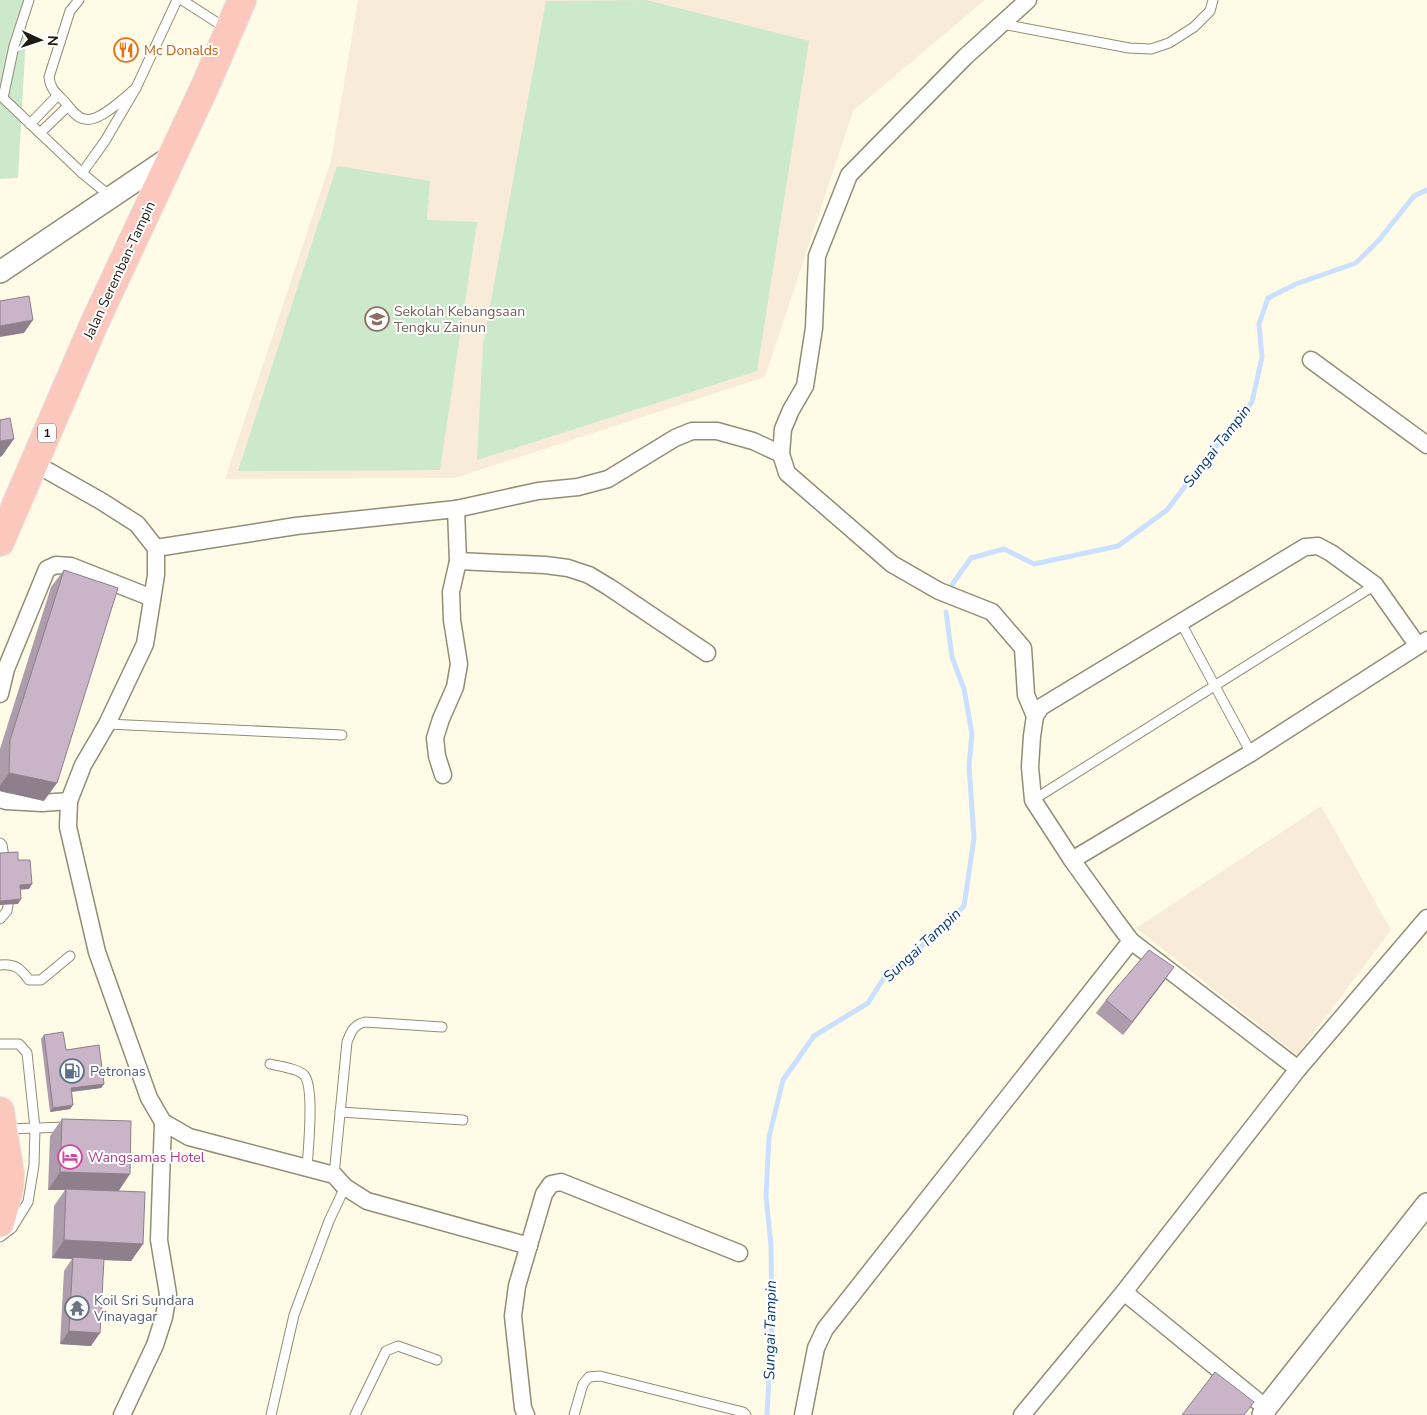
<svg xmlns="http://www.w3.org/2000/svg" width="1427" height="1415" viewBox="0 0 1427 1415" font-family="'Nunito Sans',sans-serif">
<rect width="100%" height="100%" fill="#fffbe7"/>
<g fill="#f8ebd7">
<path d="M358,0H985L853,111L765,377L455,478L225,479L331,161Z"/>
<path d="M1321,806L1391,930L1297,1055L1136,928Z"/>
</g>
<g fill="#cde9cb">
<path d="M0,0H28L18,178L0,179Z"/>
<path d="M646,0L809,41L757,371L477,460L483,344L546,1Z"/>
<path d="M337,166L430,181L427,220L477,222L440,470L238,471Z"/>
</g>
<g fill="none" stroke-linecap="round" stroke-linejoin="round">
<g stroke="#cae0fe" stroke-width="5">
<path d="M951,586L971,558L1004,549L1034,564L1118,546L1167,510L1205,460L1252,402L1262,357L1259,324L1268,298L1296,284L1356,263L1379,240L1414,196L1427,190"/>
<path d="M767,1415L772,1320L771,1246L766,1196L769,1137L783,1080L814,1036L868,1003L887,973L928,941L964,906L974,838L969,766L972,734L964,689L952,657L946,612"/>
</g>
<g stroke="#928d76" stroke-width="11">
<g id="service">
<path d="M29,0L14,46L3,98L82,173L110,196"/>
<path d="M79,0L70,11L49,77C50,89 57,94 65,102C70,108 76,118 85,119C99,123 125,97 136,88"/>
<path d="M182,0L227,29"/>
<path d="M1002,24L1129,48L1151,49L1169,43L1194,27L1210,11L1213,0"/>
<path d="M30,124L58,95"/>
<path d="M40,133L68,106"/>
<path d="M82,173L105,141L136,88L177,0"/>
<path d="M1181,623L1251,753"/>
<path d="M107,724L342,735"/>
<path d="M1033,800L1375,585"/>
<path d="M0,843L2,845L4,857"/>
<path d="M0,919L7,911L8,905"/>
<path d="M0,965C15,963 21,969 29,980H41L70,956"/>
<path d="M0,1044H19L27,1053L35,1128L34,1165L28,1202L12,1228L0,1237"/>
<path d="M270,1064C278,1066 299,1069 304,1075C315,1087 308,1150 307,1168"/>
<path d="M340,1112L463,1120"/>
<path d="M6,1129L67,1127"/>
<path d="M334,1175L347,1042C351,1032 353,1025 365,1022L442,1027"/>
<path d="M271,1415L294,1315L329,1221L345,1187"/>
<path d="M355,1415L386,1351L398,1346L437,1360"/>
<path d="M574,1415L583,1384L589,1377L600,1376L743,1412L746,1415"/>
</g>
</g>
<g stroke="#928d76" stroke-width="19">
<g id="minor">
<path d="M1028,0L965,57L849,175L817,256L814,328L805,386L791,410L783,429L781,454L787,473L892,564L939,591L992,612L1023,648L1026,695L1035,716"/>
<path d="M1311,360L1427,445"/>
<path d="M34,463L101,501L137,524L156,548V575L145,644L107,724L83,765L69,801L68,827L97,952L149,1098L163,1122L189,1137L334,1175L345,1187L367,1201L529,1246"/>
<path d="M456,509L538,491L578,487L608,479L675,438L692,431H717L753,441L781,454"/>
<path d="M156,548L296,526L456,509L458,561L451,592L452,620L459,664L455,687L441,719L435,738L437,756L443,775"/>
<path d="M458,561L545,565L568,568L589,575L609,587L707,653"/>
<path d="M0,694L6,669L47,569L56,565L71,566L152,598"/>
<path d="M0,799L6,801L42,803L69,801"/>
<path d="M1072,860L1251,753L1427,640"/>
<path d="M1298,1069L1131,941L1116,921L1072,860L1033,800L1030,767L1032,736L1035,716L1041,707L1305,547L1318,546L1331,553L1375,585L1418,646"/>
<path d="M1124,1292L1266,1408"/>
<path d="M122,1415L155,1345L164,1317L168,1294L159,1240L163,1122"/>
<path d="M526,1415L523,1408L513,1316L517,1286L544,1194L551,1184L561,1182L739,1253"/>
<path d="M803,1415L816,1348L825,1329L1131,941"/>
<path d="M1022,1415L1124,1292L1298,1069L1427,918"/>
</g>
</g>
<g stroke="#928d76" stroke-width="24">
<g id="tertiary">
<path d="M0,272L172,156"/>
<path d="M1263,1415L1266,1408L1427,1204"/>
</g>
</g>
<g stroke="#e4e4e2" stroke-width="30">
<g id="trunk">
<path d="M0,542L94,324L206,84L242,0"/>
<path d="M0,1111L10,1174L9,1189L0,1223"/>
</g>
</g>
<use href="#service" stroke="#fff" stroke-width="9"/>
<use href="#minor" stroke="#fff" stroke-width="16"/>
<use href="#tertiary" stroke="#fff" stroke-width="21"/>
<use href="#trunk" stroke="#fcc7bc" stroke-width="28"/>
</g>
<g fill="#ad9cab">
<path d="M64,570L44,801L0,791V749L51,587Z"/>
<path d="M1165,980L1123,1035L1096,1013L1106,1000Z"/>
<path d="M44,1035L66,1050L104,1084L101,1088L72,1092L73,1105L70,1109L50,1112L41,1039Z"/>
<path d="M62,1119L118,1191L143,1244L131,1261L104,1260L91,1346L60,1344L64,1271L72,1259L52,1258L54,1206L65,1190H48L50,1136Z"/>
</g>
<g fill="#8d7f8b">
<path d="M33,320L24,333L0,337V326Z"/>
<path d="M14,439L2,456L0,457V441Z"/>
<path d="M9,773L57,783L44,801L0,791V786Z"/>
<path d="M32,884L29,889L17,890L20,885Z"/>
<path d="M21,899L18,904L0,905V901Z"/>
<path d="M1174,967L1165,980L1123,1035L1132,1022Z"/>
<path d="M104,1084L101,1088L68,1092L71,1088Z"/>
<path d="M73,1105L70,1109L50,1112L53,1108Z"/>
<path d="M60,1172L130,1174L118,1192L66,1189L65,1190H48Z"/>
<path d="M64,1240L143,1244L131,1261L73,1259V1257L72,1259L52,1258Z"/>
<path d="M69,1331L100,1333L91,1346L60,1344Z"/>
</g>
<g fill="#c9b5c7" stroke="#8d7f8b">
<path d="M29,296L33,320L0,326V301Z"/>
<path d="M10,418L14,439L0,441V420Z"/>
<path d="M64,570L118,588L57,783L9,773L10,740Z"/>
<path d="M18,852V860H30L32,884L20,885L21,899L0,901V853Z"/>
<path d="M1149,950L1174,967L1132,1022L1106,1000Z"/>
<path d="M63,1032L66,1050L99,1045L104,1084L71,1088L73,1105L53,1108L44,1035Z"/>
<path d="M62,1119L131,1121L130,1174L60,1172Z"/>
<path d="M66,1189L145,1192L143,1244L64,1240Z"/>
<path d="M73,1257L104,1259L100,1333L69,1331Z"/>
<path d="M1215,1372L1254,1402L1244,1415H1182Z"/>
</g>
<defs>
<g id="restaurant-ring" transform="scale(1.25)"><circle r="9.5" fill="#fff" stroke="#e8710a" stroke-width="1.5"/><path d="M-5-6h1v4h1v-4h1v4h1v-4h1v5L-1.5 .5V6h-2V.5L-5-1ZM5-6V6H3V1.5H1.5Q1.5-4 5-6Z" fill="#e8710a"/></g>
<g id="school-ring" transform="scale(1.25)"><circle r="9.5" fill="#fff" stroke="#8d6e63" stroke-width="1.5"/><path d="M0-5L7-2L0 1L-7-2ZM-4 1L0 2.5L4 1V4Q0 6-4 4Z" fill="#8d6e63"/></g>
<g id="fuel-ring" transform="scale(1.25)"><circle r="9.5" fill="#fff" stroke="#5c6f8a" stroke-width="1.5"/><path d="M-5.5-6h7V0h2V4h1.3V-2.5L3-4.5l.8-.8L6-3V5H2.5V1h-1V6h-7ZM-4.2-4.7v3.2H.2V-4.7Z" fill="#5c6f8a"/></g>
<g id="hotel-ring" transform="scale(1.25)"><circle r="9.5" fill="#fff" stroke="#d1479c" stroke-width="1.5"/><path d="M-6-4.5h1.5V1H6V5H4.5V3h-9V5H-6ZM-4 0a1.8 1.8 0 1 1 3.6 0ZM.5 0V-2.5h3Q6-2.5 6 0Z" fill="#d1479c"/></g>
<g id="temple-ring" transform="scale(1.25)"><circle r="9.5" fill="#fff" stroke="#6b7280" stroke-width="1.5"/><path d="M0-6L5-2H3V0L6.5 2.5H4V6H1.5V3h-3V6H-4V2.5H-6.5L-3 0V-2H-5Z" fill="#6b7280"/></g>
</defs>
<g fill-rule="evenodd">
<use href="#restaurant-ring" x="126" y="50"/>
<use href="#school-ring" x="377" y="319"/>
<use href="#fuel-ring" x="72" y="1071"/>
<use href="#hotel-ring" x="70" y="1157"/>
<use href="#temple-ring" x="77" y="1308"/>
</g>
<g text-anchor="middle" stroke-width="4" stroke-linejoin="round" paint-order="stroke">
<rect fill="#fff" stroke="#605f58" stroke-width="1" x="38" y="423.5" width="18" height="19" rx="4"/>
<g font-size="12" font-weight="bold" fill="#1c1a11">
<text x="47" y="437">1</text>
</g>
<g font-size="14" fill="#c56008" stroke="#fff" text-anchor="start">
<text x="144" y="55">Mc Donalds</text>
</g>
<g font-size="14" fill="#1c1a11" stroke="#fff">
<text transform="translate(119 270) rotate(-65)" y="5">Jalan Seremban-Tampin</text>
</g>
<g font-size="14" fill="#785e54" stroke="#fff" text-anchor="start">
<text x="394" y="316">Sekolah Kebangsaan<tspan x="394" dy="16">Tengku Zainun</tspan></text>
</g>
<g font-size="14" fill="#4e5e75" stroke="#fff" text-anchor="start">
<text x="90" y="1076">Petronas</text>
</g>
<g font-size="14" fill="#b23c85" stroke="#fff" text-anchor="start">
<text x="88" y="1162">Wangsamas Hotel</text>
</g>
<g font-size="14" fill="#5b616d" stroke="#fff" text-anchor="start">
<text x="94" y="1305">Koil Sri Sundara<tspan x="94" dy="16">Vinayagar</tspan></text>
</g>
<g font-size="15" font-style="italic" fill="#0e3c75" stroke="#fff">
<text transform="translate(1217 446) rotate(-52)" y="5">Sungai Tampin</text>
<text transform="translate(922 945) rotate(-43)" y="5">Sungai Tampin</text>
<text transform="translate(770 1330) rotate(-89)" y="5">Sungai Tampin</text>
</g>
</g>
<g transform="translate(40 40) rotate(93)" stroke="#ffffff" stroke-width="4" paint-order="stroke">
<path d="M0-4L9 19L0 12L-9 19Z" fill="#1c1a11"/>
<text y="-8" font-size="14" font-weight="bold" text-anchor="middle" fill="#1c1a11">N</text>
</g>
</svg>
